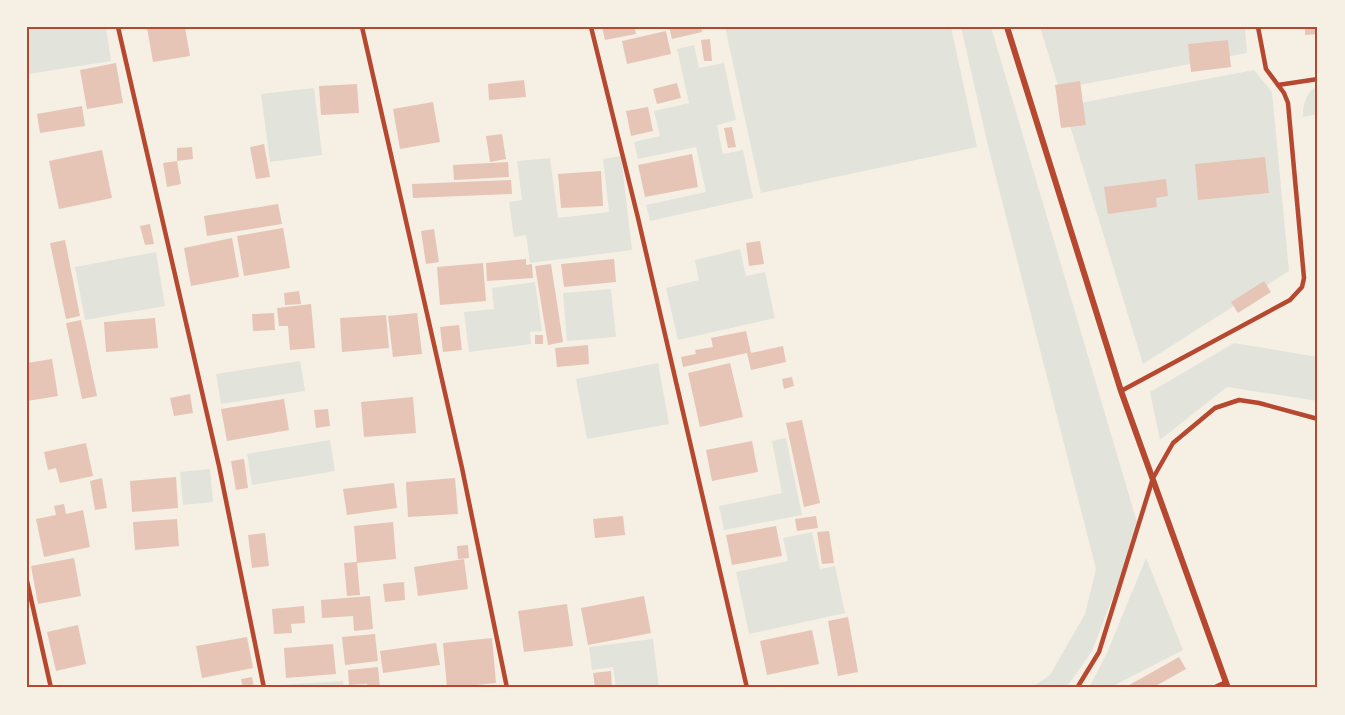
<svg xmlns="http://www.w3.org/2000/svg" width="1345" height="715" viewBox="0 0 1345 715" font-family="'PT Sans Narrow',sans-serif">
<rect width="100%" height="100%" fill="#f6efe4"/>
<g fill="#e2e4dc">
<path d="M27,27H106L111,61L28,74Z"/>
<path d="M725,27H951L977,147L761,193Z"/>
<path d="M961,27H991L1139,529L1092,651L1066,688H1031L1050,675L1085,614L1096,569L988,146Z"/>
<path d="M1040,27H1245L1247,53L1059,89Z"/>
<path d="M694,45L699,68L724,63L736,120L717,125L723,154L743,150L753,198L650,221L646,205L706,192L696,147L638,159L634,142L660,136L654,111L689,103L677,49Z"/>
<path d="M1254,70L1272,92L1289,271L1143,364L1064,106Z"/>
<path d="M1318,85V114L1303,117C1302,104 1307,91 1318,85Z"/>
<path d="M314,88L322,155L270,162L261,94Z"/>
<path d="M621,156L632,250L530,263L526,235L514,237L509,202L522,200L517,161L550,158L558,218L609,212L603,159Z"/>
<path d="M740,249L746,276L765,272L775,318L678,340L666,288L699,280L695,260Z"/>
<path d="M156,252L165,306L85,320L75,267Z"/>
<path d="M535,282L542,331L530,332L531,344L469,352L464,312L494,309L492,288Z"/>
<path d="M611,289L616,337L567,341L563,293Z"/>
<path d="M1234,343L1318,357V401L1227,387L1160,440L1150,392Z"/>
<path d="M300,361L305,391L221,404L216,374Z"/>
<path d="M658,363L669,424L587,439L576,379Z"/>
<path d="M786,438L802,515L724,530L719,506L782,493L772,441Z"/>
<path d="M330,440L335,471L252,485L247,454Z"/>
<path d="M210,469L213,502L183,505L180,472Z"/>
<path d="M812,532L820,569L835,566L845,613L749,634L736,572L788,561L783,538Z"/>
<path d="M1146,558L1183,650L1109,688H1089L1107,653Z"/>
<path d="M653,639L659,688H616L613,667L592,670L589,647Z"/>
<path d="M343,681L344,688H281V685Z"/>
</g>
<g fill="#e6c5b7">
<path d="M185,27L190,56L153,62L147,28Z"/>
<path d="M602,27H634L636,34L605,40Z"/>
<path d="M669,27H701L702,32L672,39Z"/>
<path d="M1305,27H1318V34L1305,35Z"/>
<path d="M666,31L671,54L627,64L622,41Z"/>
<path d="M710,39L712,61H704L701,40Z"/>
<path d="M1228,40L1231,67L1191,72L1188,44Z"/>
<path d="M116,63L123,103L87,109L80,70Z"/>
<path d="M524,80L526,97L489,100L488,84Z"/>
<path d="M1080,81L1086,125L1061,128L1055,85Z"/>
<path d="M677,83L681,98L657,104L653,89Z"/>
<path d="M357,84L359,113L321,115L319,86Z"/>
<path d="M433,102L440,142L400,149L393,109Z"/>
<path d="M82,106L85,126L40,133L37,114Z"/>
<path d="M648,107L653,131L631,136L626,111Z"/>
<path d="M732,127L736,147L728,148L724,128Z"/>
<path d="M502,134L506,159L490,162L486,136Z"/>
<path d="M264,144L270,177L256,179L250,147Z"/>
<path d="M192,147L193,159L177,161V148Z"/>
<path d="M102,150L112,198L59,209L49,161Z"/>
<path d="M692,154L698,187L645,197L638,165Z"/>
<path d="M1265,157L1269,193L1198,200L1195,164Z"/>
<path d="M177,161L181,184L167,187L163,163Z"/>
<path d="M508,162L509,177L454,180L453,165Z"/>
<path d="M601,171L603,206L561,208L558,174Z"/>
<path d="M1166,179L1168,196L1156,198L1157,207L1108,214L1104,187Z"/>
<path d="M511,180L512,194L413,198L412,184Z"/>
<path d="M278,204L282,224L207,236L204,216Z"/>
<path d="M150,224L154,244L145,245L140,226Z"/>
<path d="M283,228L290,268L244,276L237,236Z"/>
<path d="M434,229L439,262L426,264L421,231Z"/>
<path d="M232,238L239,277L191,286L184,248Z"/>
<path d="M65,240L80,316L66,319L50,243Z"/>
<path d="M760,241L764,264L749,266L746,243Z"/>
<path d="M526,259V265L532,264L533,278L487,281L486,263Z"/>
<path d="M614,259L616,282L564,287L561,264Z"/>
<path d="M483,263L486,301L440,305L437,267Z"/>
<path d="M551,264L563,342L548,345L535,266Z"/>
<path d="M1264,281L1271,292L1238,313L1231,302Z"/>
<path d="M299,291L301,304L285,305L284,293Z"/>
<path d="M311,304L315,348L290,350L288,326H279L277,308Z"/>
<path d="M274,313L275,330L253,331L252,314Z"/>
<path d="M417,313L422,354L393,357L388,316Z"/>
<path d="M386,315L389,348L342,352L340,318Z"/>
<path d="M155,318L158,348L106,352L104,322Z"/>
<path d="M81,320L97,396L82,399L66,323Z"/>
<path d="M459,325L462,350L443,352L440,327Z"/>
<path d="M746,331L751,353L783,346L786,362L751,370L747,353L683,367L681,357L696,354L695,350L713,347L711,338Z"/>
<rect x="535" y="335" width="8" height="9"/>
<path d="M588,345L589,364L557,367L555,348Z"/>
<path d="M52,359L58,396L27,401V363Z"/>
<path d="M730,363L743,417L700,427L688,373Z"/>
<path d="M792,377L794,386L784,389L782,379Z"/>
<path d="M190,394L193,413L174,416L170,398Z"/>
<path d="M413,397L416,433L364,437L361,402Z"/>
<path d="M284,399L289,430L227,441L221,409Z"/>
<path d="M328,409L330,426L316,428L314,410Z"/>
<path d="M802,420L820,503L804,507L786,423Z"/>
<path d="M752,441L758,472L712,481L706,450Z"/>
<path d="M86,443L93,476L60,483L56,468L48,470L44,452Z"/>
<path d="M244,459L248,488L236,490L231,461Z"/>
<path d="M176,477L178,508L132,512L130,481Z"/>
<path d="M102,478L107,508L95,510L90,481Z"/>
<path d="M455,478L458,514L408,517L406,482Z"/>
<path d="M394,483L397,508L347,515L343,489Z"/>
<path d="M64,504L66,514L83,510L90,547L44,557L36,519L56,515L54,506Z"/>
<path d="M623,516L625,535L595,538L593,519Z"/>
<path d="M816,516L818,528L797,531L795,519Z"/>
<path d="M177,519L179,546L135,550L133,522Z"/>
<path d="M393,522L396,559L357,563L354,526Z"/>
<path d="M776,526L782,556L732,565L726,535Z"/>
<path d="M829,531L834,563L822,564L817,532Z"/>
<path d="M265,533L269,566L252,568L248,535Z"/>
<path d="M468,545L469,558L458,559L457,546Z"/>
<path d="M74,558L81,596L38,604L31,566Z"/>
<path d="M464,559L468,589L418,596L414,567Z"/>
<path d="M357,562L360,595L347,596L344,563Z"/>
<path d="M404,582L405,600L385,602L383,584Z"/>
<path d="M370,596L373,629L354,631L353,616L322,618L321,600Z"/>
<path d="M644,596L651,633L588,645L581,608Z"/>
<path d="M567,604L573,646L524,652L518,611Z"/>
<path d="M304,606L305,623L291,624L292,633L274,634L272,609Z"/>
<path d="M848,617L858,672L838,676L828,621Z"/>
<path d="M78,625L86,664L56,671L47,632Z"/>
<path d="M812,630L819,664L767,675L760,641Z"/>
<path d="M375,634L378,661L345,665L342,637Z"/>
<path d="M247,637L253,668L202,678L196,646Z"/>
<path d="M492,638L496,683L447,688L443,643Z"/>
<path d="M436,643L440,665L383,673L380,651Z"/>
<path d="M333,644L336,674L286,678L284,648Z"/>
<path d="M1179,657L1186,669L1152,688H1124Z"/>
<path d="M378,667L380,688H368L367,684L349,685L348,670Z"/>
<path d="M611,671L612,688H595L593,673Z"/>
<path d="M252,677L254,688H243L241,679Z"/>
</g>
<g fill="none" stroke-linecap="round" stroke-linejoin="round">
<g stroke="#b5482f" stroke-width="4.5">
<path d="M118,27L219,466L264,688"/>
<path d="M362,27L462,468L507,688"/>
<path d="M591,27L638,218L747,688"/>
<path d="M1278,85L1318,79"/>
<path d="M1121,391L1290,300L1302,287L1304,278L1288,103L1284,93L1266,69L1258,27"/>
<path d="M27,581L51,688"/>
<path d="M1077,688L1099,652L1153,478L1173,443L1215,408L1239,400L1259,403L1318,419"/>
<path d="M1213,688L1226,682"/>
</g>
<path stroke="#b5482f" stroke-width="6" d="M1007,27L1121,391L1228,688"/>
</g>
<rect width="1345" height="715" fill="none" stroke="#f6efe4" stroke-width="57"/>
<rect x="28" y="28" width="1288" height="658" fill="none" stroke="#b5482f" stroke-width="2"/>
</svg>
